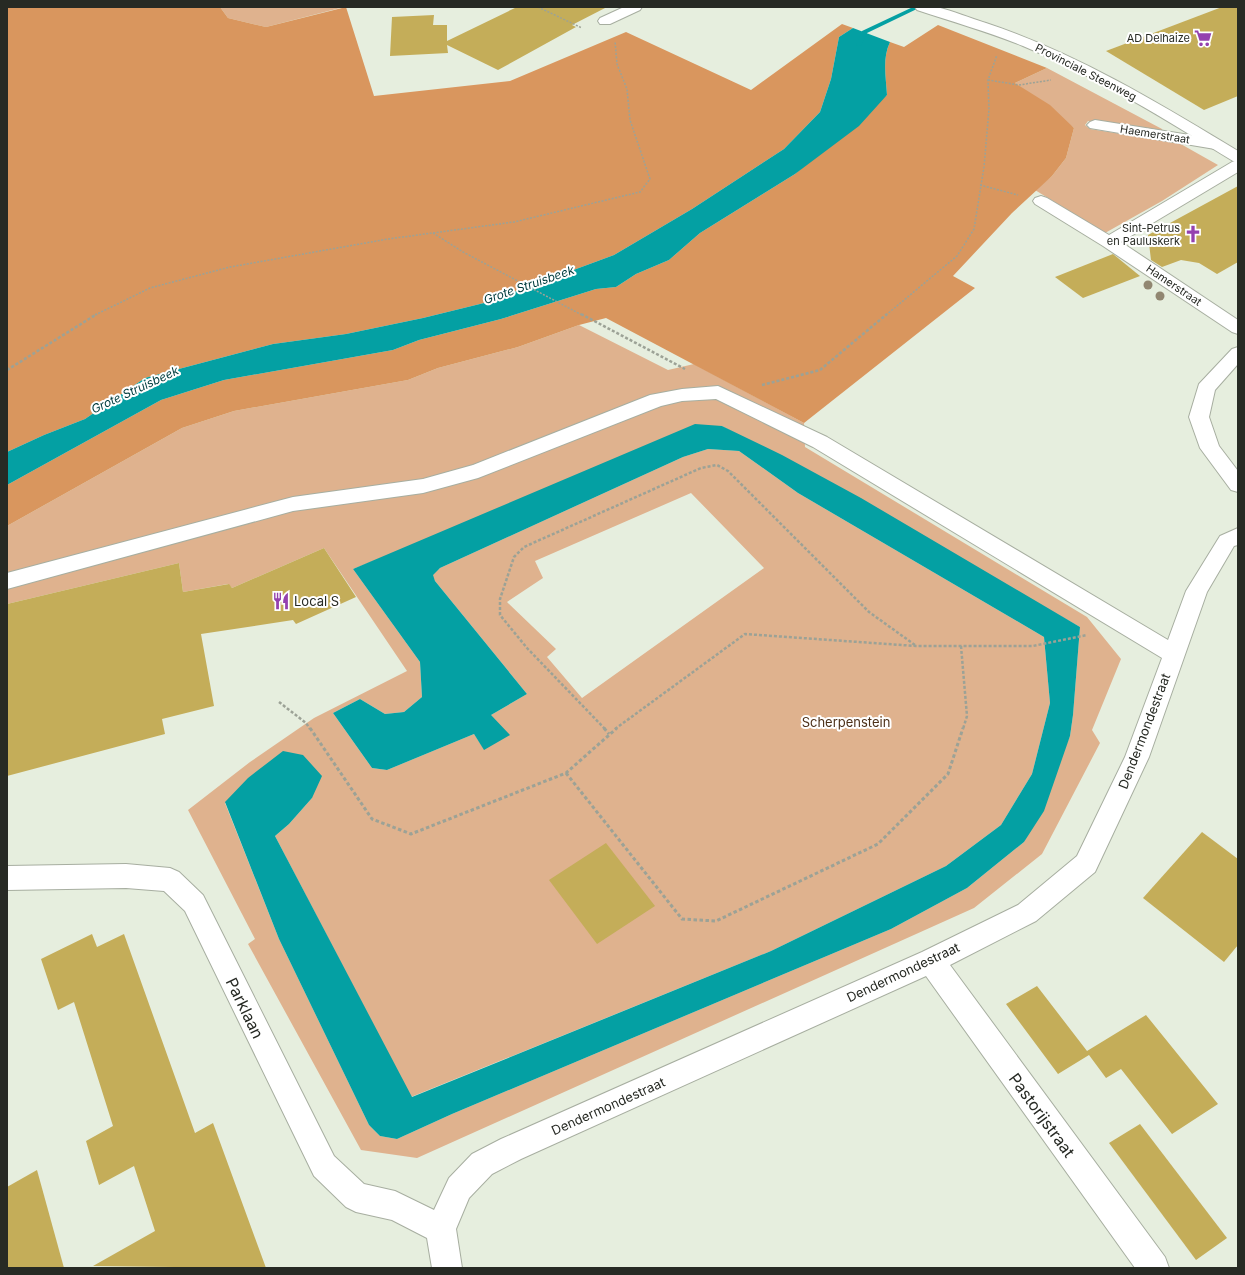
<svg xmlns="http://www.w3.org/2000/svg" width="1245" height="1275" viewBox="0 0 1245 1275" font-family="Inter,sans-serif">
<rect width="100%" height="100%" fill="#e6eede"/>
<g fill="#dfb28e" fill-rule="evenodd">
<path d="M220,7H344L266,27L228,18Z"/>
<path d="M1047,68L1162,129L1164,134L1088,121L1085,125L1090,129L1179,143L1218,165L1162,201L1105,233L1035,190L1052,176L1066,158L1074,128L1015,83Z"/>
<path d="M579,325L668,370L694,364L804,423L805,447L1087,617L1121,659L1092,730L1100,743L1042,854L974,908L417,1158L361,1150L248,944L255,939L188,810L250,762L314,718L407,671L324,548L232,588L228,584L183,592L179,563L7,604V526L182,428L234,411L408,380L438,368L518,347ZM722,426L1080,627L1073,715L1070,736L1024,842L967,888L891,929L452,1114L397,1139L380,1136L369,1125L279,939L225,803L312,798L289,824L275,836L411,1097L771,951L946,866L1001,825L1032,774L1050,703L1044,637L798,493L739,451L708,449L683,457L440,568L432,575L435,581L527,694L491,715L484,749L474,734L387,770L372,768L333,713L360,699L385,714L404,712L422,697L420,662L353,569ZM691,493L764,568L582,698L547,657L556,649L507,602L543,578L535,561Z"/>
</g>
<g fill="#d9965e">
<path d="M7,7H220L228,18L266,27L346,7L374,96L510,81L626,32L751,90L842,24L853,28L839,37L831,79L820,112L784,149L692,209L614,255L484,303L423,318L346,334L273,344L145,378L85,419L44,435L7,452Z"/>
<path d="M938,25L1047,68L1015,83L1050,105L1074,128L1066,158L1052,176L1012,213L953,276L975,288L804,423L606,318L579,325L518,347L438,368L408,380L234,411L182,428L7,526V485L161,400L224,380L393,350L419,340L501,319L596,289L616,287L636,274L669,260L700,233L795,174L887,95C886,77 882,59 890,42L904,47Z"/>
</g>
<g fill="#04a0a3">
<path d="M853,28L890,42C882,59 886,77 887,95L859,126L795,174L700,233L669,260L636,274L616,287L596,289L501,319L419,340L393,350L224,380L161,400L7,485V452L44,435L85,419L145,378L273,344L346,334L423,318L484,303L614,255L692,209L784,149L820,112L831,79L839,37Z"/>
<path d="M695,424L722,426L782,455L861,498L1080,627L1073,715L1070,736L1044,811L1024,842L967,888L891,929L452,1114L397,1139L380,1136L369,1125L279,939L225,802L248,778L283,751L303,755L322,776L312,798L289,824L275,836L412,1097L771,951L946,866L1001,825L1032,774L1050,703L1044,637L798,493L739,451L708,449L683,457L440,568L433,575L435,581L527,694L491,715L510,735L484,750L474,734L387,770L372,768L333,713L360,699L385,714L404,712L422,697L420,662L353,569Z"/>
</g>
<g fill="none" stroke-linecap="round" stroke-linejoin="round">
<path fill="#04a0a3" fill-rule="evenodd" d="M913,7H921L867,33L861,46L856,45L862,31Z"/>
</g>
<g fill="#c4ad59">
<path d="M517,7H607L572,25L576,27L498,70L447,45L448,53L390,56L392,17L434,15L433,25H447V41Z"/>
<path d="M1222,7H1238V96L1204,110L1106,51Z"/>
<path d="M1238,186V262L1217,274L1199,263L1181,260L1162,267L1151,260L1148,235Z"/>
<path d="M1113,254L1140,276L1083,298L1055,277Z"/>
<path d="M324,548L356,597L296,624L293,620L201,634L214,706L162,719L165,734L7,776V604L179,563L183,592L229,584L232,588Z"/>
<path d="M1202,832L1238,859V945L1224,962L1143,898Z"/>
<path d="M606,843L655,906L597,944L549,880Z"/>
<path d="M92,934L97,947L124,934L195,1133L213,1123L266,1268L93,1266L155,1231L134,1166L99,1185L86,1141L113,1126L74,1002L58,1010L41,959Z"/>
<path d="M1037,986L1087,1051L1146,1015L1218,1104L1172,1134L1121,1069L1106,1078L1089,1055L1058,1074L1006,1004Z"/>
<path d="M1140,1124L1227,1238L1196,1260L1109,1143Z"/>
<path d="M37,1170L64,1268H7V1187Z"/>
</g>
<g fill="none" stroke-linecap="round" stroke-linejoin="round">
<g stroke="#a7aea0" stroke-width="2">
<g id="minor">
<path d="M624,7H642L640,10L610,24H600L598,21L600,18Z"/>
<path d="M1095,120L1215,139L1220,141L1223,144L1220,147L1215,149L1090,128L1087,125L1090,122Z"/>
<path d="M1238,160V172L1121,242L1238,320V334L1232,332L1103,246L1035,204L1033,201L1035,198L1041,196L1047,198L1109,235L1232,162Z"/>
<path d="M718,386L827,437L1168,640L1186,591L1220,536L1238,528V545L1234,546L1207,592L1149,757L1095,872L1036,921L950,965L1165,1257L1169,1268H1135L926,976L521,1159L492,1174L469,1198L456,1229L462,1268H432L427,1238L392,1220L356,1212L346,1207L314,1176L185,911L164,891L126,888L7,890V866L126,864L170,868L179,872L203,895L334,1156L364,1184L395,1191L434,1210L449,1178L472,1154L501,1139L922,952L1018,905L1077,856L1125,757L1162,658L813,447L716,399L682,401L661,406L478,478L423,493L293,511L7,589V573L293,497L423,479L473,465L650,395L682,389Z"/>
</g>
</g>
<g stroke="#a7aea0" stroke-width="2">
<g id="major">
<path d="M915,7C922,7 930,6 937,7C953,11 970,18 986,23C1076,53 1157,102 1238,151V163L1233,161C1165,119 1097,77 1023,46C989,32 953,22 917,10Z"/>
<path d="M1238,347V364L1215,390L1209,417L1219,446L1238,471V492L1231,490L1200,448L1189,417L1199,384L1232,349Z"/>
</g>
</g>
<g stroke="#9ca296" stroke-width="1.5" stroke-dasharray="2 1.5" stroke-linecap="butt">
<path d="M538,7L582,28"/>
<path d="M988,80L1019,85L1051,80"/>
<path d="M980,185L1018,195"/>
<path d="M433,233L463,252L582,315"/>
<path d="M95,315L150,288L230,267L388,239L514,222L640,192L650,179L630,120L627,89L617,64L615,41"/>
<path d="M886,315L957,256L974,229L984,167L989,109L988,80L997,55"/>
</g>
<g stroke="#9ca296" stroke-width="2.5" stroke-dasharray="3 2" stroke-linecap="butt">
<path d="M581,314L685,369"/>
<path d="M7,370L97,314"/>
<path d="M762,385L820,370L887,314"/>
<path d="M961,646L967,716L963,729"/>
<path d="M279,702L306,723L310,729"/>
<path d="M605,729L527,648L500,615V599L514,557L524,547L701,468L717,465L728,471L869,612L915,645"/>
<path d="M615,729L745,634L916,646H1033L1087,635"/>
</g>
<g stroke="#9ca296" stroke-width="3" stroke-dasharray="3.5 2.5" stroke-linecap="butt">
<path d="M310,728L372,819L411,834L566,773L617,728"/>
<path d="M604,728L609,734"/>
<path d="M566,773L682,919L716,921L878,844L948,774L963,728"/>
</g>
<use href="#minor" fill="#fff" fill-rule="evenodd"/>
<use href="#major" fill="#fff" fill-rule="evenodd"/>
</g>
<g fill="#918671">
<circle cx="1148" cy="285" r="4.5"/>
<circle cx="1160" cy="296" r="4.5"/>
</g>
<defs>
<g id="supermarket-bare" transform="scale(1.38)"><path d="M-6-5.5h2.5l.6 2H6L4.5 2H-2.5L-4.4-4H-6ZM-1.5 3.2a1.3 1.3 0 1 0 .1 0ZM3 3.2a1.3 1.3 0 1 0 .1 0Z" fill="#9441af" stroke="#fff" stroke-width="2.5" paint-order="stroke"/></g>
<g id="church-bare" transform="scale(1.38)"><path d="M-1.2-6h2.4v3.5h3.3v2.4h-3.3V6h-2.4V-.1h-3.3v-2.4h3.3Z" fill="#9441af" stroke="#fff" stroke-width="2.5" paint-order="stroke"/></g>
<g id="restaurant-bare" transform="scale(1.38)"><path d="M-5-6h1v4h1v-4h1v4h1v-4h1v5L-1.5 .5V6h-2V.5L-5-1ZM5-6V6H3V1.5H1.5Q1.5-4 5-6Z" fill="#9441af" stroke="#fff" stroke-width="2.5" paint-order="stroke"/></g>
</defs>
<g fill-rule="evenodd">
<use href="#supermarket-bare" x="1203" y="38"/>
<use href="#church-bare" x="1193" y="234"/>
<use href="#restaurant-bare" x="281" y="601"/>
</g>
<g text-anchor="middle" stroke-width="4" stroke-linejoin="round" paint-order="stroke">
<g font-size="11" fill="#272a24" stroke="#fff" text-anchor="end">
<text x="1190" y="42">AD Delhaize</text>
<text x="1180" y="232">Sint-Petrus<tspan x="1180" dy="13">en Pauluskerk</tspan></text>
</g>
<g font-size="11" fill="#272a24" stroke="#fff">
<text transform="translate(1086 72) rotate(27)" y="4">Provinciale Steenweg</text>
<text transform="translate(1155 134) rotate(9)" y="4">Haemerstraat</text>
<text transform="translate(1174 285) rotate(34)" y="4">Hamerstraat</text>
</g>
<g font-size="12" font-style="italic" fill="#003c3e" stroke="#fff">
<text transform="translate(529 285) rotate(-19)" y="4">Grote Struisbeek</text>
<text transform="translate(135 390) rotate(-25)" y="4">Grote Struisbeek</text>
</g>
<g font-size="13" fill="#272a24" stroke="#fff" text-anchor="start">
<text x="294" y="606">Local S</text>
</g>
<g font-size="13" fill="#4c3018" stroke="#fff">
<text x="846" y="727">Scherpenstein</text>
</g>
<g font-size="13" fill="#272a24" stroke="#fff">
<text transform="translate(1144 731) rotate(-69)" y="5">Dendermondestraat</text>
<text transform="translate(903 972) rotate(-25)" y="5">Dendermondestraat</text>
<text transform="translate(608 1106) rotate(-24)" y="5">Dendermondestraat</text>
</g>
<g font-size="16" fill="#272a24" stroke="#fff">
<text transform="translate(245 1008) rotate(64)" y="6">Parklaan</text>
<text transform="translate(1042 1115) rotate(54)" y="6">Pastorijstraat</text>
</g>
</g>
<rect width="1245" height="1275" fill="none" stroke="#272a24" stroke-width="16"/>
</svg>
